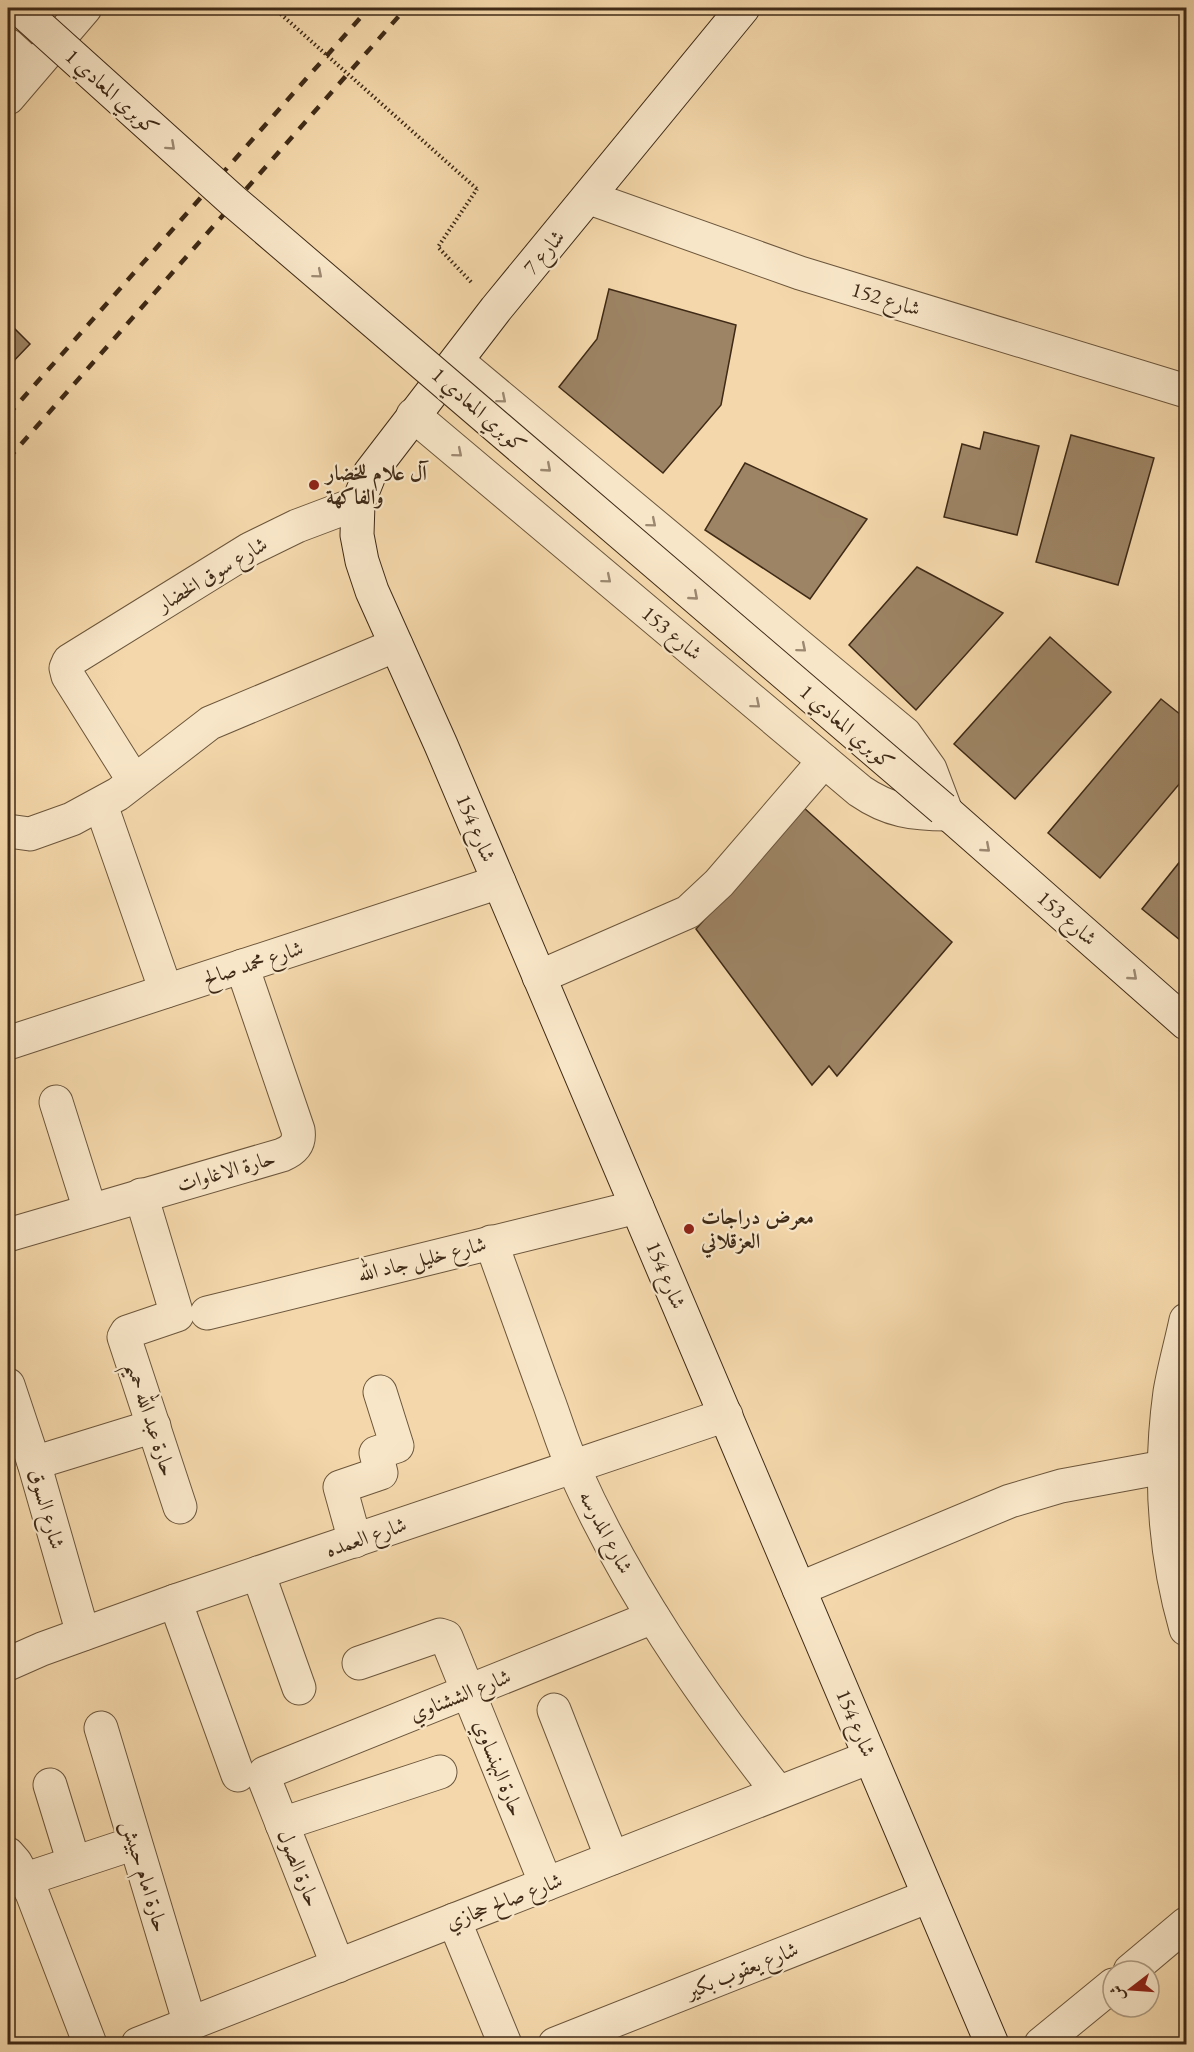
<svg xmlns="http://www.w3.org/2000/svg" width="1194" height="2052" viewBox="0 0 1194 2052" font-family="'EB Garamond',Amiri,serif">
<rect width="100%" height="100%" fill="#f4d8ab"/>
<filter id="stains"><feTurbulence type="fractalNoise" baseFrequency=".00333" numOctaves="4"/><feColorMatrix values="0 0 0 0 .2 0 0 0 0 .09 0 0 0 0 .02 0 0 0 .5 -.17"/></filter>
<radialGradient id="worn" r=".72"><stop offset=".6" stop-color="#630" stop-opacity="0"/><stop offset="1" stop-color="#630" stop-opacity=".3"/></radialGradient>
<g fill="#9d8464" stroke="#3f2a17" stroke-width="1.5">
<path d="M609,289L736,325L721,405L663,473L559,387L597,339Z"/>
<path d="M8,322L30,344L8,367Z"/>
<path d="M984,432L1039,446L1017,535L944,517L962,444L980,449Z"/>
<path d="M1071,435L1154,458L1118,585L1036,562Z"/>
<path d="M745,463L867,519L810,599L705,530Z"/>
<path d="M917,567L1003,613L916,710L849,645Z"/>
<path d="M1050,637L1111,692L1015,799L954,744Z"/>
<path d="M1161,699L1186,719V776L1100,878L1048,833Z"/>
<path d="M803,807L952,942L837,1076L829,1066L812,1085L696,929Z"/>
<path d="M1186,854V942L1185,944L1142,909Z"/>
</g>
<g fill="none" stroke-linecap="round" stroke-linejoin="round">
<g stroke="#6c563c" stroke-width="35">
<g id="street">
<path d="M8,45L33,68"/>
<path d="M8,98L85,8"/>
<path d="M590,198L800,273L1186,391"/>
<path d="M413,415L860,791C889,811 913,814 947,814L930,769L905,734L457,361"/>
<path d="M134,781L68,676L66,668L69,661L250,549L297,526L358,503"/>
<path d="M101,805L166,991"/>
<path d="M8,831L30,834L72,819L118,794L210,723L396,645"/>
<path d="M539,977L688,912L719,883L824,761"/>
<path d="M8,1043L499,882"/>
<path d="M56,1102L90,1210"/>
<path d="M141,1195L177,1315L127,1332L124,1337L180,1507"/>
<path d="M8,1235L282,1155C294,1150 300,1143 298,1130L242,966"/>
<path d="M491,1242C509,1292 527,1342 545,1392C555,1417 562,1444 574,1469C626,1586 699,1692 778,1792"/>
<path d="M207,1313L637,1207"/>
<path d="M1186,1320C1181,1344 1174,1368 1170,1392C1159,1472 1164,1552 1186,1629"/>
<path d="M8,1385L34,1463L83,1634"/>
<path d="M34,1463L154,1426"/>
<path d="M355,1541L340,1487L381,1473L376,1453L397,1446L380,1392"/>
<path d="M258,1573L299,1688"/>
<path d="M799,1589L1010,1501L1061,1486L1164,1467"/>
<path d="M175,1601L238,1775"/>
<path d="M359,1663L440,1635L446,1637L546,1884"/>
<path d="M8,1664L42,1649L175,1601L726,1415"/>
<path d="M554,1710L612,1858"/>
<path d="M101,1728L190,2024"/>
<path d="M50,1785L74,1863"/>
<path d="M282,1824L440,1772"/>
<path d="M8,1854L15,1862L32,1893L90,2044"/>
<path d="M26,1879L135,1843"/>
<path d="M454,1920L505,2044"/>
<path d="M338,1966L264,1778L265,1773L653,1617"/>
<path d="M1130,1971L1186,1924"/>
<path d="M138,2044L870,1757"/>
<path d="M555,2044L929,1896"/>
<path d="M1041,2044L1113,1985"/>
</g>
</g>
<g stroke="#3f2a17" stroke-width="35">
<g id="secondary">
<path d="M743,8L496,309L370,473L358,503L357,535L362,561L372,591L441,745L992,2044"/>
<path d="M943,809L1186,1023"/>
</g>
</g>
<path stroke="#3f2a17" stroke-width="4" stroke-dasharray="1.5 3" stroke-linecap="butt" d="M471,282L438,247L477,189"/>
<use href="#street" stroke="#f8e6c8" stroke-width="33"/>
<use href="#secondary" stroke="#f8e6c8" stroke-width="33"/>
<g stroke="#3f2a17" stroke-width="4.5" stroke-dasharray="10 10" stroke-linecap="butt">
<path d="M8,415L369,8"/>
<path d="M8,459L406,8"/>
</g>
<g stroke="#3f2a17" stroke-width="35" stroke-linecap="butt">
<path id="secondary-bridge" d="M19,8L232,200L943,809"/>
</g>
<path stroke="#3f2a17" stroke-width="4" stroke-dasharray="1.5 3" stroke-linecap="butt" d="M274,8L477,189"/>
<use href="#secondary-bridge" stroke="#f8e6c8" stroke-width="33"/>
</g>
<defs><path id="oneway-chevron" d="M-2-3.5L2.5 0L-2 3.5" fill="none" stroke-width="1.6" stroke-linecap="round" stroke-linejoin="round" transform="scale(1.5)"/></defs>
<g stroke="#9c8870">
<use href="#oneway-chevron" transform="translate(171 146) rotate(42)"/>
<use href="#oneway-chevron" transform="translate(318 274) rotate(40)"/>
<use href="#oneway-chevron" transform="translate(502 399) rotate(40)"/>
<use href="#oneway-chevron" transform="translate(458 453) rotate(40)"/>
<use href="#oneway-chevron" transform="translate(547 468) rotate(41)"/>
<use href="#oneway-chevron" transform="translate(652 523) rotate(40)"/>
<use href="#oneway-chevron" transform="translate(607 579) rotate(40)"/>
<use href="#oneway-chevron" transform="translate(694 596) rotate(41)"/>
<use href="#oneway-chevron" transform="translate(802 648) rotate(40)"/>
<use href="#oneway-chevron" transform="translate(756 704) rotate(40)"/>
<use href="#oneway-chevron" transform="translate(986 848) rotate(41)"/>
<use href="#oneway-chevron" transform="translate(1133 976) rotate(41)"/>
</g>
<g fill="#8f2418" stroke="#f8e6c8" stroke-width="2">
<circle cx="314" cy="485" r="6"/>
<circle cx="689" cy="1229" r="6"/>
</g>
<g text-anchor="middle" stroke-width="4.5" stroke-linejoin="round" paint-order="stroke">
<g font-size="21" fill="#3f2a17" stroke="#f8e6c8">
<text transform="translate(112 92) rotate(42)" y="7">كوبري المعادي 1</text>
<text transform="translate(544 252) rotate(-50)" y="7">شارع 7</text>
<text transform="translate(886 299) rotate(17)" y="7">شارع 152</text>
<text transform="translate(479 410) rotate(41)" y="7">كوبري المعادي 1</text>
<text transform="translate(212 574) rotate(-31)" y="7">شارع سوق الخضار</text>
<text transform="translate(672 633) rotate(40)" y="7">شارع 153</text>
<text transform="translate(847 727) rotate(41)" y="7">كوبري المعادي 1</text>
<text transform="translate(476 828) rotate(67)" y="7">شارع 154</text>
<text transform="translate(1067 918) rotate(41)" y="7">شارع 153</text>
<text transform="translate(253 963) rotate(-18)" y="7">شارع محمد صالح</text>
<text transform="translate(226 1171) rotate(-16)" y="7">حارة الاغاوات</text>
<text transform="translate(422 1259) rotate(-14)" y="7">شارع خليل جاد الله</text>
<text transform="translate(666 1275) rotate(67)" y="7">شارع 154</text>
<text transform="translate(151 1419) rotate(72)" y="7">حارة عبد الله حميم</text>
<text transform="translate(47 1509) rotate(74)" y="7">شارع السوق</text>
<text transform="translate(606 1532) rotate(62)" y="7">شارع المدرسه</text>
<text transform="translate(366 1537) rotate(-19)" y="7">شارع العمده</text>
<text transform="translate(460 1695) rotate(-22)" y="7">شارع الششناوي</text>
<text transform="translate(856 1723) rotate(67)" y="7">شارع 154</text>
<text transform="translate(499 1768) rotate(68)" y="7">حارة البهنساوي</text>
<text transform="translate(299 1868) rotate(68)" y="7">حارة الصول</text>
<text transform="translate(145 1876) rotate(73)" y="7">حارة امام حبيش</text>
<text transform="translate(504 1901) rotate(-21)" y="7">شارع صالح حجازي</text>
<text transform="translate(742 1970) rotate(-22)" y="7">شارع يعقوب بكير</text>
</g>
<g font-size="21" font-weight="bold" fill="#3f2a17" stroke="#f8e6c8" text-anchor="start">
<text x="326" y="480">آل علام للخضار<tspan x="326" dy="24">والفاكهة</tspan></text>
<text x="701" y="1224">معرض دراجات<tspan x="701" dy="24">العزقلاني</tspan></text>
</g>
</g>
<rect width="1194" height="2052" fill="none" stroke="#f4d8ab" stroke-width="30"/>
<rect x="9" y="9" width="1176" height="2034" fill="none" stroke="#3f2a17" stroke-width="3"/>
<rect x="15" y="15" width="1164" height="2022" fill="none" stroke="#3f2a17" stroke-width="1.5"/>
<g transform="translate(1131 1989) rotate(253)"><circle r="28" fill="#f8e6c8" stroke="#ae9b81" stroke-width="1.5"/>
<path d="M0-4.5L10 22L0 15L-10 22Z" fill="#8f2418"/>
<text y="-9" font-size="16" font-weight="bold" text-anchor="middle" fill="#3f2a17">ش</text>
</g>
<rect width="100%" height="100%" filter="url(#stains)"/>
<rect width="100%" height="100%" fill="url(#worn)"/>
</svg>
